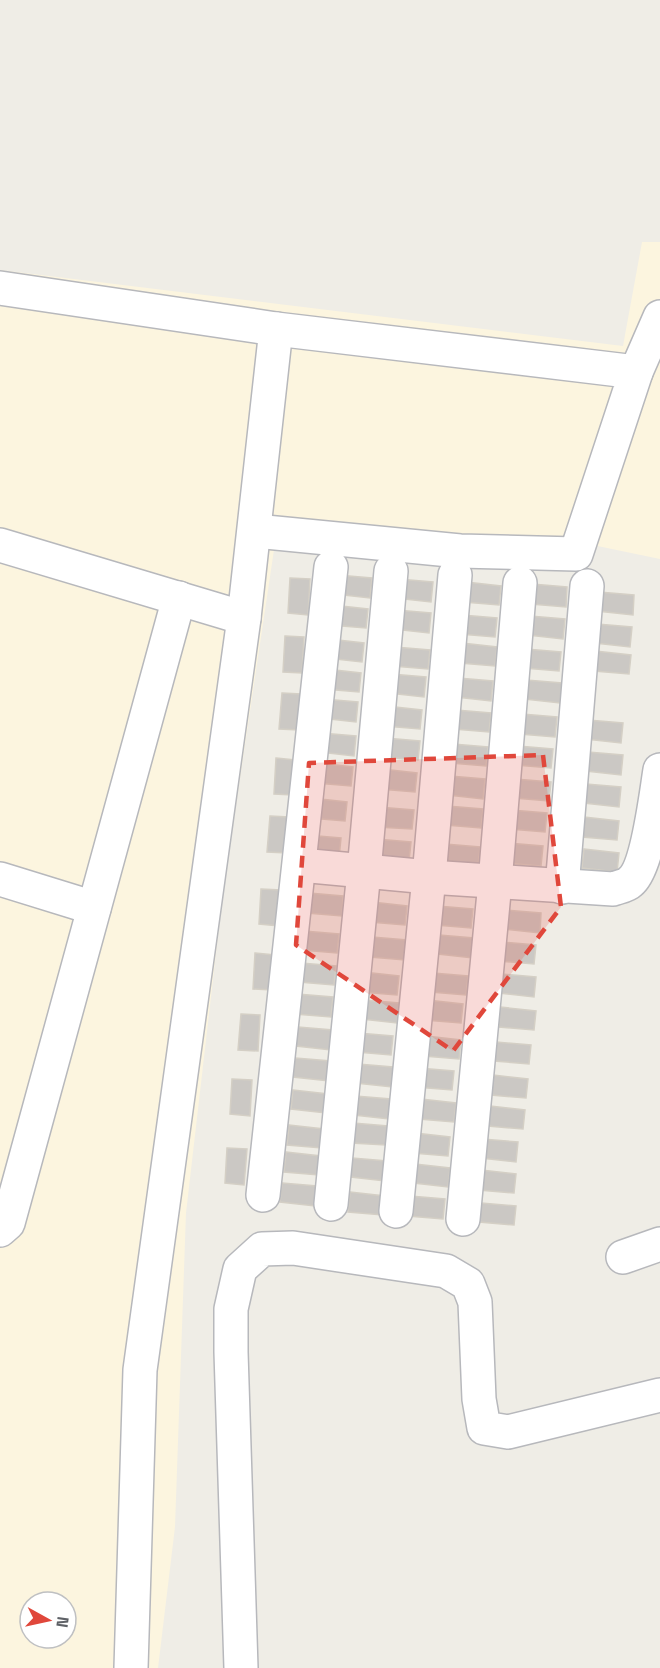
<svg xmlns="http://www.w3.org/2000/svg" width="660" height="1668" viewBox="0 0 660 1668" font-family="'Space Grotesk',sans-serif">
<rect width="100%" height="100%" fill="#efede6"/>
<path fill="#fcf5df" fill-rule="evenodd" d="M642,242H660V559L583,543H275L223,893L186,1213L175,1527L158,1668H0V270L623,346ZM30,1602H66V1638H30Z"/>
<g fill="#cbc8c4" stroke="#d4cfc5" stroke-width="1.5">
<path d="M337,575L372,578L370,598L335,594Z"/>
<path d="M290,578L310,579L308,615L288,613Z"/>
<path d="M398,579L433,582L431,602L396,598Z"/>
<path d="M466,582L501,586L499,605L464,602Z"/>
<path d="M532,584L567,587L566,607L531,604Z"/>
<path d="M599,592L634,595L633,615L597,611Z"/>
<path d="M332,605L368,609L366,628L330,625Z"/>
<path d="M396,610L431,613L429,633L394,629Z"/>
<path d="M462,615L497,618L495,637L460,634Z"/>
<path d="M530,616L565,619L563,639L528,635Z"/>
<path d="M597,624L632,627L630,647L595,643Z"/>
<path d="M285,636L304,637L302,673L283,672Z"/>
<path d="M329,639L364,643L362,662L327,658Z"/>
<path d="M462,643L497,647L495,666L460,663Z"/>
<path d="M395,647L430,650L428,669L393,666Z"/>
<path d="M526,649L561,652L559,671L524,668Z"/>
<path d="M595,651L631,655L629,674L594,671Z"/>
<path d="M326,669L361,673L359,692L324,689Z"/>
<path d="M391,674L426,677L424,697L389,693Z"/>
<path d="M458,678L493,681L491,701L456,697Z"/>
<path d="M526,680L562,683L560,703L525,699Z"/>
<path d="M282,693L301,694L299,730L279,729Z"/>
<path d="M323,699L358,702L356,722L321,718Z"/>
<path d="M386,706L422,710L420,729L385,726Z"/>
<path d="M456,710L491,713L489,732L454,729Z"/>
<path d="M522,714L557,717L555,737L520,734Z"/>
<path d="M588,720L623,723L621,743L586,739Z"/>
<path d="M321,733L356,736L354,756L320,752Z"/>
<path d="M385,738L420,741L418,760L383,757Z"/>
<path d="M453,744L488,747L486,766L451,763Z"/>
<path d="M518,746L553,749L551,768L516,765Z"/>
<path d="M588,752L623,755L621,775L586,771Z"/>
<path d="M276,758L295,760L293,795L274,794Z"/>
<path d="M318,763L353,767L351,786L316,783Z"/>
<path d="M382,769L417,773L415,792L380,789Z"/>
<path d="M450,776L485,779L483,799L448,795Z"/>
<path d="M515,779L551,782L549,801L514,798Z"/>
<path d="M586,784L621,787L619,807L584,803Z"/>
<path d="M311,798L347,802L345,821L310,818Z"/>
<path d="M447,806L483,809L481,828L446,825Z"/>
<path d="M378,807L414,810L412,829L377,827Z"/>
<path d="M511,810L547,813L545,832L510,829Z"/>
<path d="M270,816L289,817L287,853L267,852Z"/>
<path d="M584,817L619,821L617,840L582,837Z"/>
<path d="M306,835L341,838L339,858L304,854Z"/>
<path d="M376,839L411,842L409,861L374,858Z"/>
<path d="M507,843L543,846L541,866L506,863Z"/>
<path d="M445,844L480,847L478,867L443,863Z"/>
<path d="M584,849L619,853L617,872L582,868Z"/>
<path d="M261,889L281,890L279,926L259,924Z"/>
<path d="M309,893L343,896L342,916L307,913Z"/>
<path d="M372,902L407,906L405,925L370,922Z"/>
<path d="M437,906L473,909L471,928L436,925Z"/>
<path d="M506,910L541,913L540,933L504,929Z"/>
<path d="M304,931L339,934L337,953L302,950Z"/>
<path d="M439,935L474,938L473,958L438,954Z"/>
<path d="M372,937L407,940L405,960L370,957Z"/>
<path d="M501,942L536,945L534,964L499,961Z"/>
<path d="M255,953L275,955L272,990L253,989Z"/>
<path d="M301,963L336,966L334,985L299,982Z"/>
<path d="M363,972L399,976L397,995L361,992Z"/>
<path d="M433,973L468,976L466,995L431,992Z"/>
<path d="M501,974L536,977L534,997L499,993Z"/>
<path d="M297,994L333,997L331,1017L295,1014Z"/>
<path d="M364,1000L399,1003L397,1023L362,1019Z"/>
<path d="M427,1000L463,1004L461,1023L425,1020Z"/>
<path d="M500,1007L536,1011L534,1030L499,1027Z"/>
<path d="M241,1014L260,1015L258,1051L238,1050Z"/>
<path d="M298,1027L333,1030L331,1050L296,1046Z"/>
<path d="M358,1033L393,1036L391,1055L357,1052Z"/>
<path d="M426,1036L461,1040L459,1059L424,1056Z"/>
<path d="M496,1042L531,1045L529,1064L494,1061Z"/>
<path d="M295,1058L331,1061L329,1081L293,1077Z"/>
<path d="M358,1064L393,1067L392,1087L356,1083Z"/>
<path d="M418,1068L454,1071L452,1090L416,1087Z"/>
<path d="M493,1075L528,1079L526,1098L491,1095Z"/>
<path d="M232,1079L252,1080L250,1116L230,1114Z"/>
<path d="M293,1090L328,1094L326,1113L291,1109Z"/>
<path d="M355,1096L391,1099L389,1119L354,1115Z"/>
<path d="M421,1099L456,1103L454,1122L419,1119Z"/>
<path d="M490,1106L525,1110L523,1129L488,1126Z"/>
<path d="M353,1123L388,1126L386,1145L351,1143Z"/>
<path d="M289,1125L324,1129L322,1148L287,1145Z"/>
<path d="M415,1133L450,1137L448,1156L413,1153Z"/>
<path d="M482,1139L518,1142L516,1162L481,1158Z"/>
<path d="M227,1148L247,1149L244,1185L225,1183Z"/>
<path d="M286,1152L321,1156L319,1175L284,1172Z"/>
<path d="M352,1158L387,1161L385,1181L351,1177Z"/>
<path d="M415,1164L450,1168L448,1187L414,1183Z"/>
<path d="M481,1170L516,1174L514,1193L479,1190Z"/>
<path d="M282,1183L317,1186L315,1206L280,1202Z"/>
<path d="M350,1192L385,1196L383,1215L348,1212Z"/>
<path d="M410,1196L445,1199L443,1219L408,1216Z"/>
<path d="M481,1203L516,1206L514,1225L479,1222Z"/>
</g>
<g fill="none" stroke-linecap="round" stroke-linejoin="round">
<g stroke="#b7b8bc" stroke-width="36">
<g id="minor">
<path d="M0,288L276,329L636,372L576,554L460,551L255,531"/>
<path d="M636,372L660,317"/>
<path d="M0,545L244,618"/>
<path d="M300,865L429,877L613,889C618,887 626,886 630,882C648,868 656,794 660,770"/>
<path d="M0,879L94,908"/>
<path d="M562,887L587,586"/>
<path d="M263,1195L331,567"/>
<path d="M331,1204L364,871L391,571"/>
<path d="M396,1211L429,877L455,575"/>
<path d="M463,1219L495,882L520,583"/>
<path d="M0,1230L8,1223L179,598"/>
<path d="M623,1257L660,1244"/>
<path d="M131,1668L140,1370L244,618L276,329"/>
<path d="M241,1668L231,1352V1309L240,1269L262,1249L293,1248L446,1271L468,1284L475,1302L479,1399L484,1428L508,1432L660,1395"/>
</g>
</g>
<use href="#minor" stroke="#fff" stroke-width="33"/>
</g>
<path fill="#e0473b" fill-opacity="0.2" stroke="#e0473b" stroke-width="4.5" stroke-dasharray="12 8" stroke-linejoin="round" d="M543,755L561,907L453,1051L296,945L309,763Z"/>
<g transform="translate(48 1620) rotate(98)"><circle r="28" fill="#ffffff" stroke="#bfc0c2" stroke-width="1.5"/>
<path d="M0-4.5L10 22L0 15L-10 22Z" fill="#e0473b"/>
<text y="-9" font-size="16" font-weight="bold" text-anchor="middle" fill="#5e6166">N</text>
</g>
</svg>
